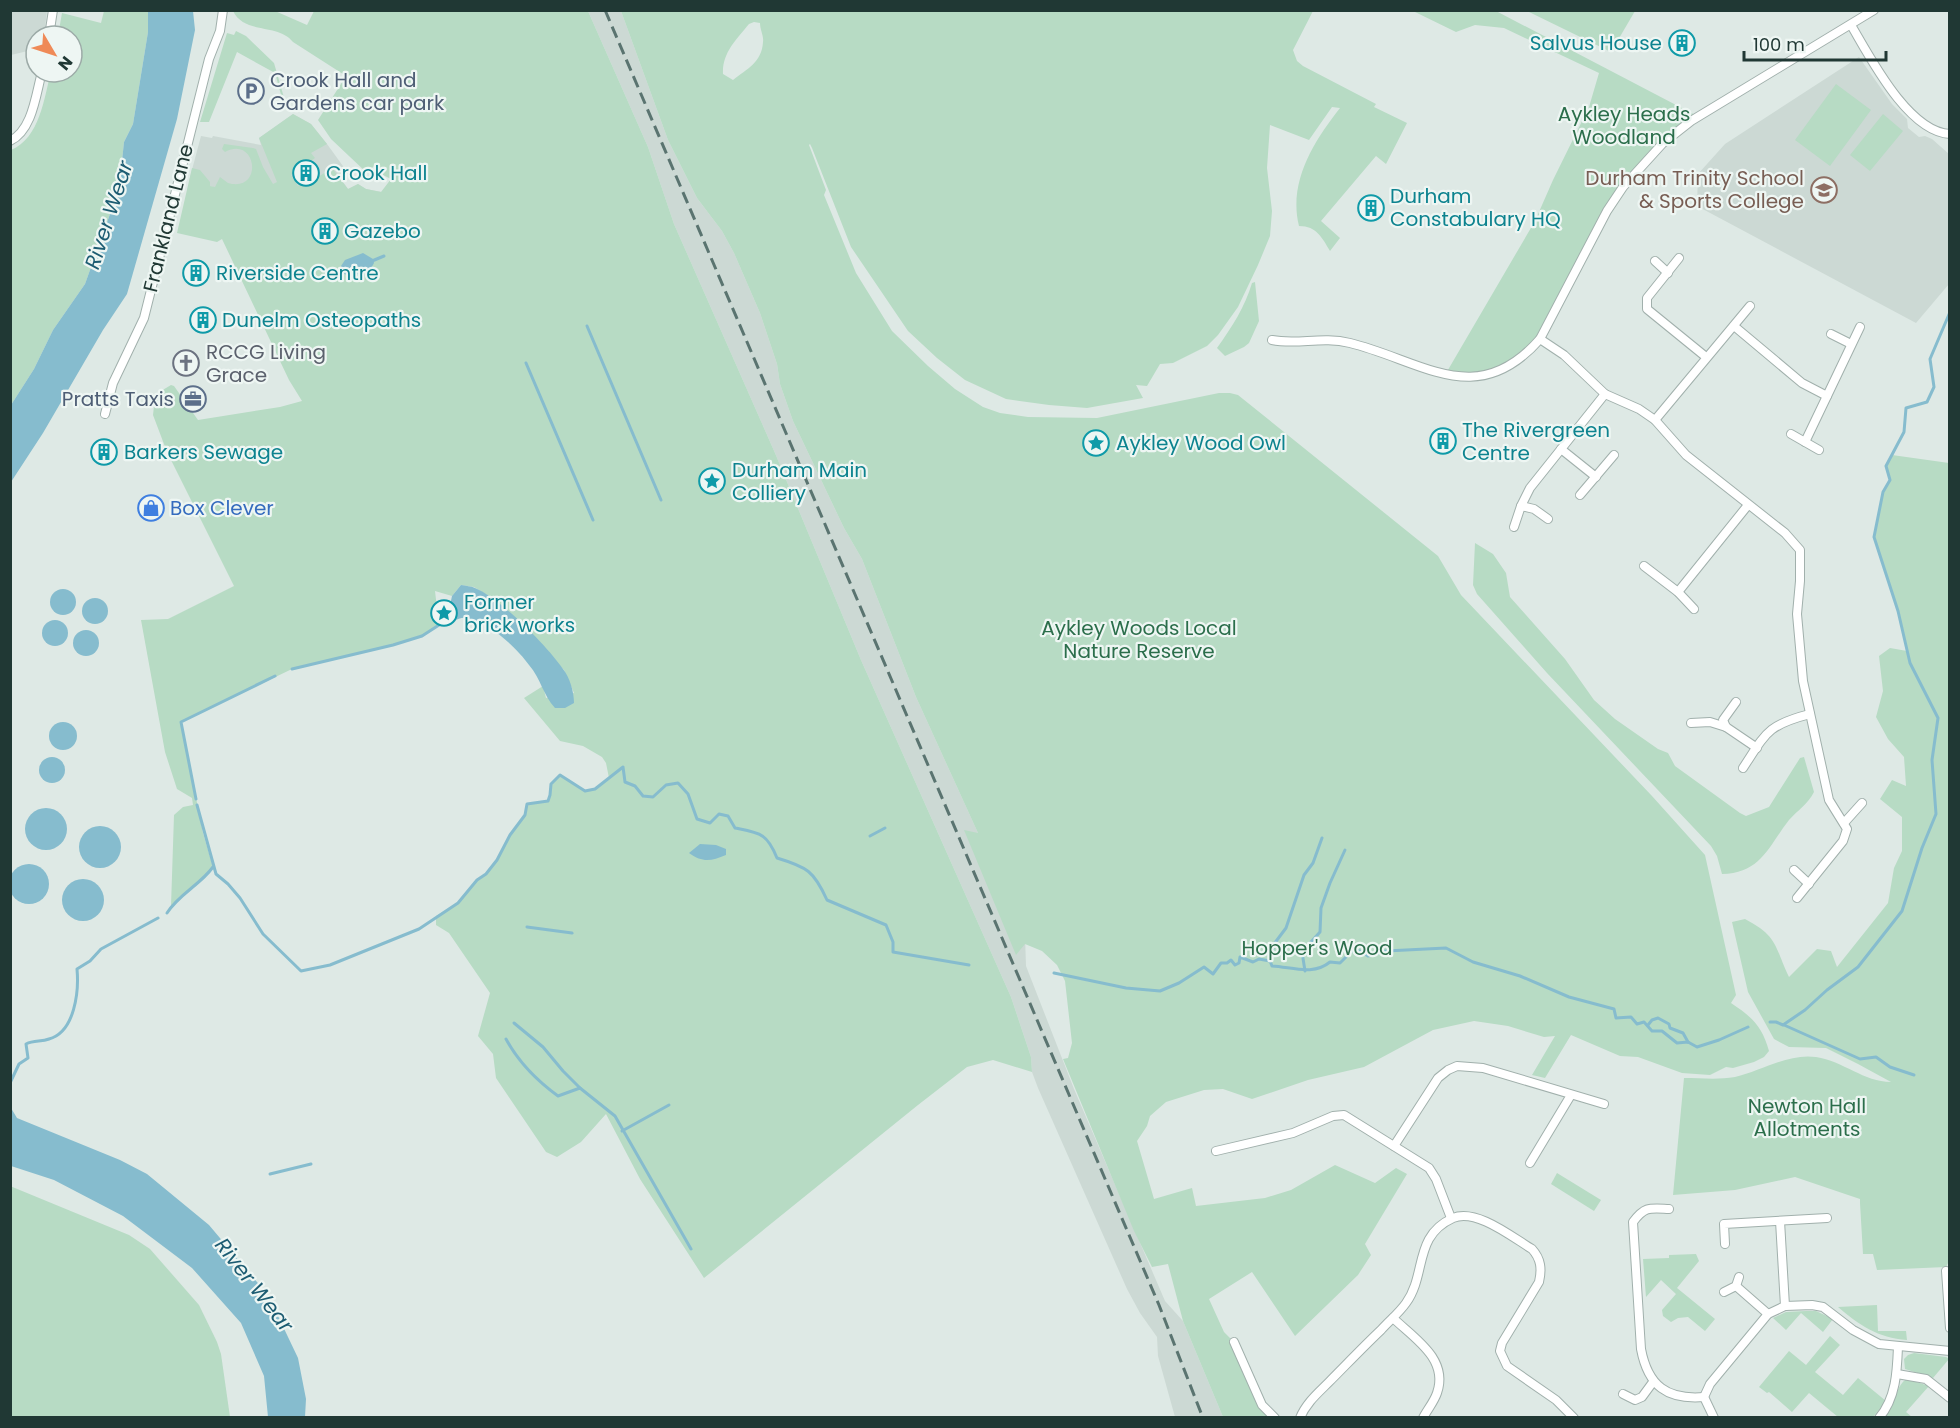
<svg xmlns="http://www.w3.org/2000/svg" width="1960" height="1428" viewBox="0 0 1960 1428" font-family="Poppins,sans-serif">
<rect width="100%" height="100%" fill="#dee9e5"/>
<g fill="#ccd9d4">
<path d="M11,10L47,11L44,36H36V49L11,55Z"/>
<path d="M588,11H621L668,140L697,198L722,231L734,253L760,313L777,364L780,384L793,421L844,528L862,559L916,697L1025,936L1026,966L1074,1089L1165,1301L1183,1321L1223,1417H1175L1158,1356L1157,1337L1140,1313L1127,1289L1038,1088L1032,1072L1031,1057L1011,997L861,660L775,453L674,224L648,147Z"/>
<path d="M1859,57L1892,104L1907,119L1908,128L1919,137L1925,136L1932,139L1949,154V284L1916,323L1697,206L1698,174L1725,144Z"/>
<path d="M293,114L311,124L327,144L348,173L341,179L348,189L358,184L366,189L382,192L388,204L233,192L189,181L201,136L212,138L213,136L261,145L259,138Z"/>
</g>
<g fill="#b7dbc4" fill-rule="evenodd">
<path d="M104,11H148V32L133,124L124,142L119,189L85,284L53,330L34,369L11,405V150C40,138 44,98 51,72H72V36H58L62,13L101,23Z"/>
<path d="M233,11H275L307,25L314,11H588L648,147L674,224L775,453L861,660L1011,997L1031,1057L1032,1072L993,1060L967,1067L918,1105L704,1278L640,1179L606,1114L581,1142L557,1157L546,1152L496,1078L493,1054L478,1036L490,993L449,933L436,925V916L458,903L477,880L486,874L497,860L510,835L525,815L527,804L548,801C553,789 548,784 560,775L585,791L595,789L609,778L606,763L602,757L583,746L560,741L524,698L543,686L546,698L574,693L564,670L509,613L492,598L474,587L461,585L452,596L435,591L439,625L422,636L393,645L292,669L181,722L203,833L213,867L204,879L171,906L174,815L183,807L193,805L192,798L177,789L165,752L141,620L168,619L234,586L167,452L153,415L154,406L161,391L171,385L174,386L198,420L280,407L302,401L289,380L222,239L217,242L177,233L192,168L200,170L210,182V186L215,187L220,177L228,183C264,193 257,135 225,152L222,149L224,144L253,148L256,149L263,167L273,184L277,182L259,138L293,114L311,124L327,144L311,153L315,158L291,175L298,186L310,179L312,181L332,168L348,189L358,184L366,189L381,192L391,179L383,175L375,165L367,173L331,139L318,120L346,76L293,42C278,23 245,35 233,11Z"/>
<path d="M621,11H1313L1293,50L1297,61L1303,66L1376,104L1374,107L1407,123L1386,164L1376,156L1321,221L1340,238L1330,251C1322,238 1317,226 1299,226C1288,182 1314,141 1340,108L1332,107L1309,140L1270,125L1267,168L1272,211L1270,236L1258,265L1238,307L1218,335L1207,346L1173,363L1160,364L1147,386L1136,385L1143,398L1087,408L1049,405L1006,399L965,380L937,358L908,331L851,247L812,148L810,144L809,145L826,190L824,195L856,273L892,331L928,366L955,389L983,407L1000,413L1028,417L1097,418L1219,393H1230L1238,395L1438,556L1461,595L1652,796L1705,855L1736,995L1731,1003C1752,1017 1762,1026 1769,1051L1764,1057L1754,1062L1733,1068L1726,1067L1710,1075L1682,1073L1638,1057L1620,1056L1571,1035L1545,1078L1532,1075L1555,1036L1544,1037L1508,1026L1474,1021L1433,1030L1364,1067L1308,1080L1252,1099L1223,1089L1204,1090L1166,1102L1150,1116L1147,1126L1137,1141L1154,1199L1192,1188L1196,1206L1265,1198L1291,1190L1335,1165L1375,1183L1396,1168L1407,1174L1365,1244L1371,1255L1358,1275L1295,1336L1252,1272L1209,1299L1224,1332L1234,1342L1262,1405L1275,1417H1223L1183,1321L1168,1264L1152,1267L1134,1231L1063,1059L1068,1058L1072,1043L1065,981L1057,965L1042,951L1025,944L1016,955L964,830L978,833L916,697L862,559L844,528L793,421L780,384L777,364L760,313L734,253L722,231L697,198L668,140ZM754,22L760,23C760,30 764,36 763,42C762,62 747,69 733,80L723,74C722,53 736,40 749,24Z"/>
<path d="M1413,11H1496L1699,117L1691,121L1623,187L1540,339L1491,375H1445L1535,221L1553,180L1589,107L1599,73L1504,28L1475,25L1456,32Z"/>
<path d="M1527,11H1635L1611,52Z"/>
<path d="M236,31L246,36L274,63L287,108L285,109L275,73L237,52L209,122H200L227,33L234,35Z"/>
<path d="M1836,84L1871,110L1830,166L1795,140Z"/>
<path d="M1883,114L1903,131L1870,171L1850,155Z"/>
<path d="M1255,282L1259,321L1249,343L1244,347L1225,356L1217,348C1232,327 1245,307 1252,283Z"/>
<path d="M1892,455L1949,463V1261L1946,1267L1877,1270L1873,1254H1863L1860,1203V1199L1854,1197L1795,1177L1735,1190L1673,1195L1684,1078C1700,1078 1718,1080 1735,1077C1761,1071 1788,1053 1816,1057C1843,1061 1864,1082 1891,1082L1858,1064L1826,1048L1789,1047L1774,1039L1748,992L1732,922L1745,919C1779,937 1774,946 1789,977L1817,949L1831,951L1837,967L1888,903L1894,868L1902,851V817L1880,799L1892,780L1906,786L1904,757L1888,739L1876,717L1883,691L1879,656L1890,648L1907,651L1898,611L1874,537L1883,492L1890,480L1886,466Z"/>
<path d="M1475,543L1493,554L1506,573L1510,597L1565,659L1594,700L1615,719L1658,749L1668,753L1675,766L1740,813L1746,816L1769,807L1800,758L1804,757L1814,792C1808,804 1798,810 1789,820C1768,847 1761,873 1722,874L1717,856L1711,846L1547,673L1477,594L1473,585Z"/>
<path d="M1557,1173L1601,1200L1594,1211L1551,1184Z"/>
<path d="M10,1186L129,1235L150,1249L199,1305L217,1342L221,1354L230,1417H11Z"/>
<path d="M1696,1254L1699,1261L1677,1288L1715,1319L1705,1331L1688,1317L1678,1318L1671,1322L1663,1316L1662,1310L1676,1294L1661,1280L1646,1297L1643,1259L1669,1258V1255Z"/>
<path d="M1877,1305L1878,1331H1906L1907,1340C1878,1338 1859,1325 1838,1307Z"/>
<path d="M1806,1311H1816L1833,1319L1823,1332L1801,1313L1786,1330L1773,1318L1786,1312Z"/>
<path d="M1830,1336L1840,1345L1815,1372L1843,1395L1858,1378L1886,1401L1873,1417H1838L1809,1393L1792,1412L1769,1392L1767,1393L1759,1387L1789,1351L1806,1365Z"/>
<path d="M1914,1353L1946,1357L1949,1359L1933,1378L1905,1369L1904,1359L1908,1355Z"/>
<path d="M1907,1379L1929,1386L1906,1412L1912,1417L1884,1418C1895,1406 1896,1384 1907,1379Z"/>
</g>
<g fill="#86bcce">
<path d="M148,11H193L195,30L177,119L127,294L103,330L43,433L11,482V405L34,369L53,330L85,284L119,189L124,142L133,124L148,32Z"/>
<path d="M363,253L373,259L374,263L370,270L365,273L349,276L342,273L341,266L345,260Z"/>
<path d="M461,585C466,586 471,586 475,588C500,598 547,646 563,669C570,678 574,692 574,703L565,708H555C543,695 541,679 529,665C517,648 488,621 467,618C462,617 458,619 454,621L457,612L448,615L452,596Z"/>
<circle cx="63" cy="602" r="13"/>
<circle cx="95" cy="611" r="13"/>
<circle cx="55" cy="633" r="13"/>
<circle cx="86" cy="643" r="13"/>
<circle cx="63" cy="736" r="14"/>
<circle cx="52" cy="770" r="13"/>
<circle cx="46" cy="829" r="21"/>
<circle cx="100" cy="847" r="21"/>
<path d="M700,844L716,845L726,849V855C711,861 703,863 689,853Z"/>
<circle cx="29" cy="884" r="20"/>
<circle cx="83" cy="900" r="21"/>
<path d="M11,1108L17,1118L120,1160L147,1174L209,1225L268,1295L298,1358L306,1399L305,1417H268L264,1376L241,1323L192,1268L123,1216L54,1180L11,1166Z"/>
</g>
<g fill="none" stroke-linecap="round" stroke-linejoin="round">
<g stroke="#86bcce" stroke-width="3">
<path d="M372,261L384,256"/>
<path d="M338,271L341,270"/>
<path d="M587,326L661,500"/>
<path d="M526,363L593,520"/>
<path d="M292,669L393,645L422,636L439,625L448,615"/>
<path d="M196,799L181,722L275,676"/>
<path d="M197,805L216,874L228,884L240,898L263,934L301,971L330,965L419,929L458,903L477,880L486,874L497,860L510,835L525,815L527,804L548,801L550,795L551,784L560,775L585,791L595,789L623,767L625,782L635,786L643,796L653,797L666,785L678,783L688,794L697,819L710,823L719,814L728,816L735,828C760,833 767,833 777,858C807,867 814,871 827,900L886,925L893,942V952L969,965"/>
<path d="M870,836L885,828"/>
<path d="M167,913C179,894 200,885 213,867"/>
<path d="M527,927L572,933"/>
<path d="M1270,961L1274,944L1286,928L1304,875L1313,863L1322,838"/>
<path d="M1305,971L1302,952L1320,932L1321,908L1330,883L1345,850"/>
<path d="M1054,973L1126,988L1160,991L1179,983L1204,967L1213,974L1221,963H1227L1231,960L1235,965L1239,963L1240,957L1253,962L1259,959L1270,961L1272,966C1292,967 1313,976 1330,962L1340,963L1353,950L1360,951L1368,956L1386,951L1446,948L1473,962L1520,976L1569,997L1614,1009L1616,1018L1631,1017L1637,1024L1644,1022L1652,1031H1662L1677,1043L1688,1042L1697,1047L1719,1040L1748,1027"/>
<path d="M1770,1022H1776L1783,1025L1805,1010L1827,990L1858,967L1902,911L1922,848L1936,814L1932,760L1938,718L1910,663L1898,611L1874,537L1883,492L1890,480L1886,466L1904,432L1906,408L1927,402L1934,387L1930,359L1950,312"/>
<path d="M514,1023L543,1047L563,1071L580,1088"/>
<path d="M1648,1025L1652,1020L1658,1018L1669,1024L1670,1028L1683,1033L1688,1042"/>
<path d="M1784,1025L1860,1059L1876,1057L1890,1067L1914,1075"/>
<path d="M506,1039C519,1063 536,1080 558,1096L580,1088L615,1116L691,1249"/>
<path d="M10,1083L19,1064L28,1058L26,1044C34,1040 41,1042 49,1039C75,1032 79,991 77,969L90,961L101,949L158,918"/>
<path d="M622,1131L669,1105"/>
<path d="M270,1174L311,1164"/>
</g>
<g stroke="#a1b0ac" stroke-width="10">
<g id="street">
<path d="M1851,25C1870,57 1908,132 1950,134"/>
<path d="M49,36L53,10"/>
<path d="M10,141C33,130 36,93 42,72"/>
<path d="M1679,258L1647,298V309L1706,357"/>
<path d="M1655,261L1668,273"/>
<path d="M1734,326L1802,383L1827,396"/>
<path d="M1831,334L1851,344"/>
<path d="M1540,339L1564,355L1605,394L1639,409L1655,420L1686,455L1785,533L1800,550V581L1797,614L1803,681L1829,800L1847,829L1843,841L1797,898"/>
<path d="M1272,340C1298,345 1322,336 1350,343C1423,361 1477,411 1540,339L1607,211L1623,187L1663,143L1691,121L1874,10"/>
<path d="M105,414L113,383L144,318L209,59L220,31L223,10"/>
<path d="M1655,420L1750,306"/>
<path d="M1791,434L1819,450"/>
<path d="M1805,442L1860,327"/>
<path d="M1561,449L1596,477"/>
<path d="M1580,495L1614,455"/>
<path d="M1548,519L1534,509L1521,506L1530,488L1605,394"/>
<path d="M1514,527L1521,506"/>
<path d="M1644,566L1678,592L1694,609"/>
<path d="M1678,592L1748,505"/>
<path d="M1736,702L1723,720L1726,727L1757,748"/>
<path d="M1691,723L1710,722L1726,727"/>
<path d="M1743,768C1766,733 1767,725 1810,714"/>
<path d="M1844,823L1862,803"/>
<path d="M1794,870L1809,884"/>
<path d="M1394,1146L1438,1078L1448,1070L1457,1066L1483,1068L1604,1104"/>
<path d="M1216,1151L1293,1133L1333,1116L1344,1115L1429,1168L1436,1179L1451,1218"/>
<path d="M1530,1163L1571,1095"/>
<path d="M1669,1209C1650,1208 1645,1206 1633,1222L1641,1349C1648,1386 1667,1400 1704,1397"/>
<path d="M1780,1221L1785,1306"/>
<path d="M1725,1244L1724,1224L1827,1218"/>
<path d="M1946,1271L1950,1328"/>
<path d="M1736,1286L1768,1314"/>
<path d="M1724,1292L1736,1286L1739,1277"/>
<path d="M1393,1318C1414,1338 1449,1359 1437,1393C1434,1402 1427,1410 1423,1418"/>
<path d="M1234,1342L1262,1405L1275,1418"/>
<path d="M1897,1374L1926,1379L1950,1398"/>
<path d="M1623,1394L1635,1400L1642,1397L1653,1382"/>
<path d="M1704,1397L1710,1384L1768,1314L1785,1306L1812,1305L1823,1307L1853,1330L1879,1344L1950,1351"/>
<path d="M1704,1397L1714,1418"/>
<path d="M1300,1418C1306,1403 1318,1393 1329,1382C1346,1365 1363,1347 1381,1330C1389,1321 1399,1313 1406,1303C1427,1274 1413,1236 1453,1218C1476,1208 1512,1237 1532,1249C1541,1259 1542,1269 1539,1282L1502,1343L1500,1351L1507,1366L1556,1400L1574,1418"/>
<path d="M1879,1418C1896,1398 1897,1372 1898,1347"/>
</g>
</g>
<use href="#street" stroke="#fff" stroke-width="8"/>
<path stroke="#5a7470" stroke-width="3" stroke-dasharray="12 6" stroke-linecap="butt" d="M605,10L1159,1305L1203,1418"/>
</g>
<defs>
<g id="building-ring" transform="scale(1.35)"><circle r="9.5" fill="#eef6f3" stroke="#0f9aa8" stroke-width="1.5"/><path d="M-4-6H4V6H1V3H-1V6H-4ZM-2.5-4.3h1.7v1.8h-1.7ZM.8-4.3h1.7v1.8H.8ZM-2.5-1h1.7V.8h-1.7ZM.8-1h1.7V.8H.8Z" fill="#0f9aa8"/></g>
<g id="parking-ring" transform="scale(1.35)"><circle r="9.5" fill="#eef6f3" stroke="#5c6f8a" stroke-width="1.5"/><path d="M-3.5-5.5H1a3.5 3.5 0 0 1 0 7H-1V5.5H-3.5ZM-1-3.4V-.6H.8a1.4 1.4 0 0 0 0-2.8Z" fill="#5c6f8a"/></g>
<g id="school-ring" transform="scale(1.35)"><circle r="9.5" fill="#eef6f3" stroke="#8d6e63" stroke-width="1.5"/><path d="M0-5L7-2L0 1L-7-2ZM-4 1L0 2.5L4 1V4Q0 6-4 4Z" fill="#8d6e63"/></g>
<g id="church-ring" transform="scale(1.35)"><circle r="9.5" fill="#eef6f3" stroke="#6b7280" stroke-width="1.5"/><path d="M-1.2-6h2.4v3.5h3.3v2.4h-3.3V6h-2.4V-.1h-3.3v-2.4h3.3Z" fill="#6b7280"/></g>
<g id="office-ring" transform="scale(1.35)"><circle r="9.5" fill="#eef6f3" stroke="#5c6f8a" stroke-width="1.5"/><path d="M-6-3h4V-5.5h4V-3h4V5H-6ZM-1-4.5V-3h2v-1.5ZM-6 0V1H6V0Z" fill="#5c6f8a"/></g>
<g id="sight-ring" transform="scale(1.35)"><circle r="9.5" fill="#eef6f3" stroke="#0f9aa8" stroke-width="1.5"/><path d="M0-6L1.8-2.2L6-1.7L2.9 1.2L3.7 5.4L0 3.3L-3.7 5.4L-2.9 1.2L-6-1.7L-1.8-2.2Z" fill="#0f9aa8"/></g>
<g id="shop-ring" transform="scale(1.35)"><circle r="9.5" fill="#eef6f3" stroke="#3f7fe0" stroke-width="1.5"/><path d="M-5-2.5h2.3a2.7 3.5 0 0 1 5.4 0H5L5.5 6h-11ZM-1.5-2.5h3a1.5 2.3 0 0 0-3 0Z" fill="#3f7fe0"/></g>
</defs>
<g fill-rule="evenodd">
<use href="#building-ring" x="1682" y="43"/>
<use href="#parking-ring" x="251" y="91"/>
<use href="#building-ring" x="306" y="173"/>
<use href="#school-ring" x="1824" y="190"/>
<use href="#building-ring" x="1371" y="208"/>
<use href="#building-ring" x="325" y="231"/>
<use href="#building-ring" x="196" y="273"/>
<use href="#building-ring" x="203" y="320"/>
<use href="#church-ring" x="186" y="363"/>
<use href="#office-ring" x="193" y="399"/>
<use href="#building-ring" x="1443" y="441"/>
<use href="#sight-ring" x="1096" y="443"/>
<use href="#building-ring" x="104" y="452"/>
<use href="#sight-ring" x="712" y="481"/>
<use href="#shop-ring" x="151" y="508"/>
<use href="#sight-ring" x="444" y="613"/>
</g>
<g text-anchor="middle" stroke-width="4.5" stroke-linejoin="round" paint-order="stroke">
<g font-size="20" fill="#0d838f" stroke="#eef6f3" text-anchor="start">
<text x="1662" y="50" text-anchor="end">Salvus House</text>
<text x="326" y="180">Crook Hall</text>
<text x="1390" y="203">Durham<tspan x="1390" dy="23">Constabulary HQ</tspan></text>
<text x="344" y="238">Gazebo</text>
<text x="216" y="280">Riverside Centre</text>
<text x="222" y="327">Dunelm Osteopaths</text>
<text x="1462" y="437">The Rivergreen<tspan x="1462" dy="23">Centre</tspan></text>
<text x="1116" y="450">Aykley Wood Owl</text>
<text x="124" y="459">Barkers Sewage</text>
<text x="732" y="477">Durham Main<tspan x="732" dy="23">Colliery</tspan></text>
<text x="464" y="609">Former<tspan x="464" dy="23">brick works</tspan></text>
</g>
<g font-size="20" fill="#4e5e75" stroke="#eef6f3" text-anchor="start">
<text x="270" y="87">Crook Hall and<tspan x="270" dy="23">Gardens car park</tspan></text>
<text x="174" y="406" text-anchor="end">Pratts Taxis</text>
</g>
<g font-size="20" fill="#2b6e4b" stroke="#eef6f3">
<text x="1624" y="121">Aykley Heads<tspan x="1624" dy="23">Woodland</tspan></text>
<text x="1139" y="635">Aykley Woods Local<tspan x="1139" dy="23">Nature Reserve</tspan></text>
<text x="1317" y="955">Hopper's Wood</text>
<text x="1807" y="1113">Newton Hall<tspan x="1807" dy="23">Allotments</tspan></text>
</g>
<g font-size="20" fill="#785e54" stroke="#eef6f3" text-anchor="end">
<text x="1804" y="185">Durham Trinity School<tspan x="1804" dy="23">&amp; Sports College</tspan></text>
</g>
<g font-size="20" fill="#203834" stroke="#eef6f3">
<text transform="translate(168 218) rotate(-76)" y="7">Frankland Lane</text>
</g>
<g font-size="20" fill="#5b616d" stroke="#eef6f3" text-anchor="start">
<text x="206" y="359">RCCG Living<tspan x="206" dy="23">Grace</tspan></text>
</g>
<g font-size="20" fill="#366cbe" stroke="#eef6f3" text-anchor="start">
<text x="170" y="515">Box Clever</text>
</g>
<g font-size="21" font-style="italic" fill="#1c5c72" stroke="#eef6f3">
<text transform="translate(109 215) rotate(-72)" y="7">River Wear</text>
<text transform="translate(254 1285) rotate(52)" y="7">River Wear</text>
</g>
</g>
<rect width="1960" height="1428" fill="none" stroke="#203834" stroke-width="24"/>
<g transform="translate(54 54) rotate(129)"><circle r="28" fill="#eef6f3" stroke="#9caaa7" stroke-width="1.5"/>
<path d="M0-4.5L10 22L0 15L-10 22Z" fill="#ef8a57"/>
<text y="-9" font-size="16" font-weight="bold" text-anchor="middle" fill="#203834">N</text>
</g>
<path d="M1744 51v9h142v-9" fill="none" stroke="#203834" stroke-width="3"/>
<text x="1753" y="51" font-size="18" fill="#203834" stroke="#eef6f3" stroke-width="4.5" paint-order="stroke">100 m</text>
</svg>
